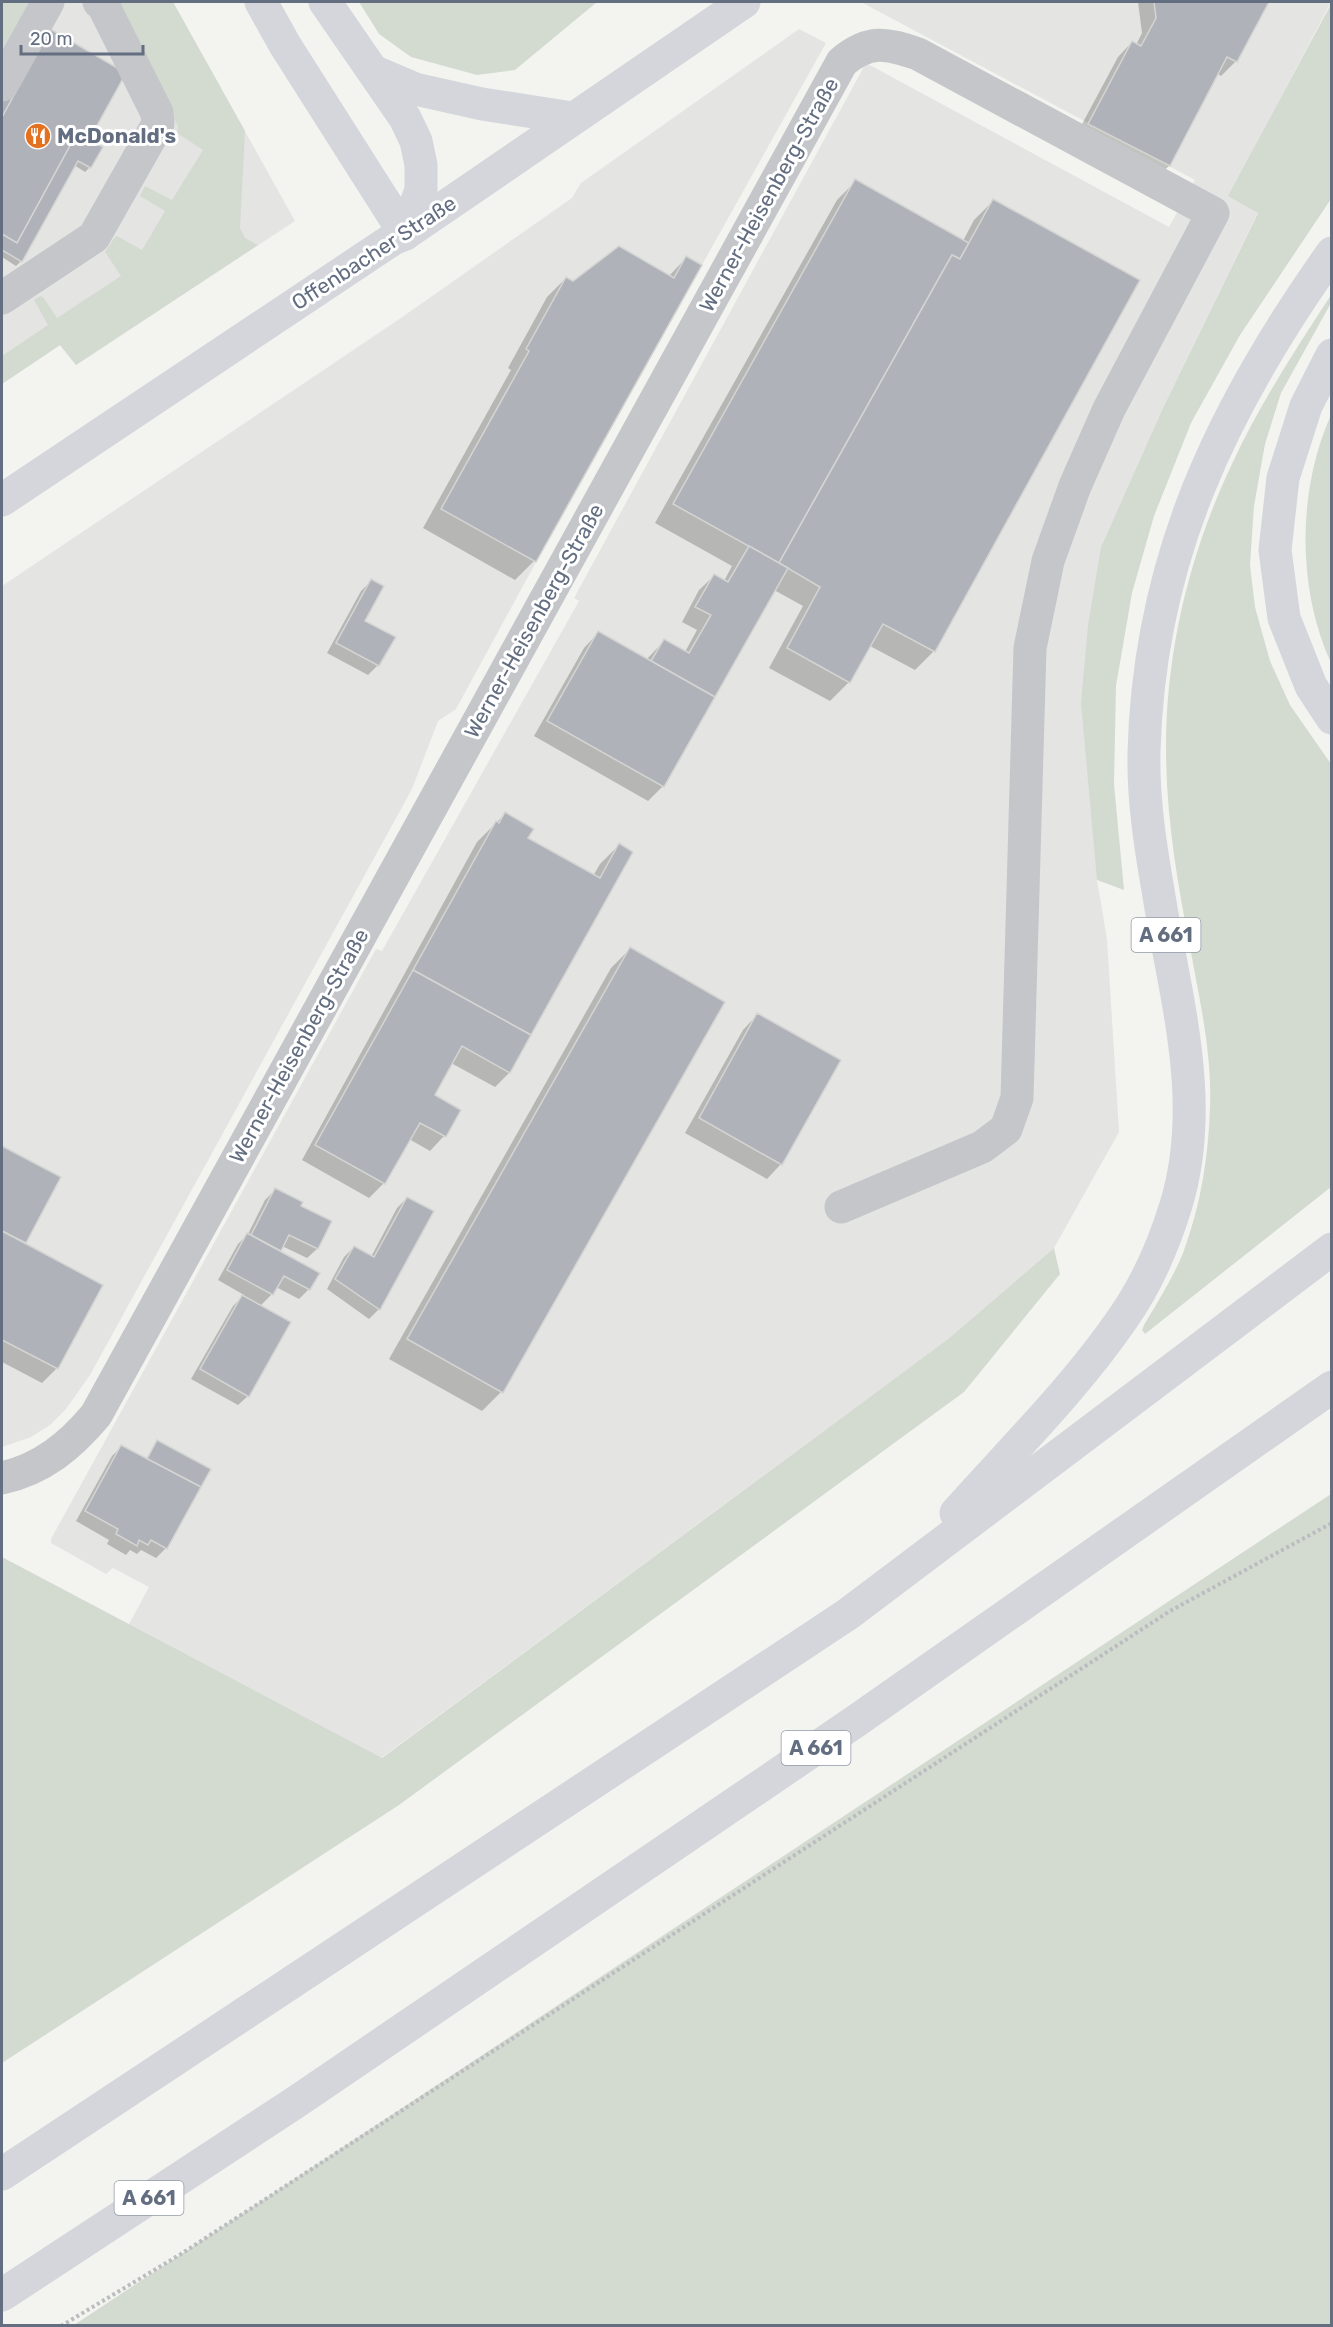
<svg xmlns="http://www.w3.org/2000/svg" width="1333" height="2327" viewBox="0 0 1333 2327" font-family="Rubik,sans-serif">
<rect width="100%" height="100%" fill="#f3f4ef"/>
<g fill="#e4e4e3">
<path d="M2,2H173L295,221L76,365L60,345L2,384Z"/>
<path d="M861,2H1331L1229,196L1258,212L1162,410L1101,547L1097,880L1107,939L1119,1132L1054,1248L948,1339L381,1758L128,1626L149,1587L113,1568L106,1574L51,1543V1539L376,949L382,951L579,601L574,598L866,63L1169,227L1195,180Z"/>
<path d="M799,29L826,43L536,562L456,709L438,721L412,789L90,1375L66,1409L50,1425L31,1437L2,1447V586L398,320L572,198L581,183Z"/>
</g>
<g fill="#d3dbd1">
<path d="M3,2H37L2,66V4Z"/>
<path d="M111,2H173L245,131L240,228L245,238L258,245L76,365L60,345L2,384V356L48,325L34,300L40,296L43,297L57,318L121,276L105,252L115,237L117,236L142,250L165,211L140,196L145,186L172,200L203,150L177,133L178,126Z"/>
<path d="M359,2H597L515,70L477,75L411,57L379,34Z"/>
<path d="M1331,4V199L1240,335L1191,423L1154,516L1132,593L1116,686L1114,784L1124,890L1097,880L1081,703L1088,625L1101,547L1162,410L1258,213L1228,196Z"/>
<path d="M1331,295V303L1281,393L1265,444L1254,506L1250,565L1255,607L1270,661L1290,705L1331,764V1187L1145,1334L1142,1330L1144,1325C1158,1301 1173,1278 1183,1253C1201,1205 1209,1154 1210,1104C1212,1053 1199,997 1190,947C1177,881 1166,816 1166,748C1166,650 1190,552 1232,464C1259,405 1296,349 1331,295Z"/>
<path d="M1331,415L1332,663H1331C1297,589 1297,490 1331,415Z"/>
<path d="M1054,1248L1060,1274L964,1392L399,1805L2,2063V1557L382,1758L948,1339Z"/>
<path d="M1331,1494V2325H74Z"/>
</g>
<g fill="#0003">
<path d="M1138,2H1267L1236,61L1221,76L1217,73L1169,166L1154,180L1074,139L1118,57L1132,42L1136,45L1142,33Z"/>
<path d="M2,90L90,167L85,172L74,165L21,261L16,266L2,257Z"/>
<path d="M856,181L963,241L974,220L993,201L1138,281L934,651L915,670L870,646L849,682L830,701L769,668L803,606L774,590L663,786L648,801L534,736L584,648L598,633L646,660L664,641L685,652L697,630L682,622L699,590L714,576L724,581L732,566L655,523L837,200Z"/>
<path d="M686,258L534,561L515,580L423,528L511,370L508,368L547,297L566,278L573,283L669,276Z"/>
<path d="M371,581L363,621L378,665L368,675L327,653L361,591Z"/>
<path d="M505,814L526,839L593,876L600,864L619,845L509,1073L495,1087L451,1063L433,1095L444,1136L430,1151L409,1139L384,1183L369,1198L302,1160L477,842Z"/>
<path d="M630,949L723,1002L501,1392L482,1411L389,1359L611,968Z"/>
<path d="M757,1015L781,1164L767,1179L685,1133L743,1030Z"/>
<path d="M2,1148L59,1177L24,1244L101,1286L56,1369L42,1383L2,1362Z"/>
<path d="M275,1190L299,1207L330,1221L317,1249L307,1258L282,1246L279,1252L309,1289L299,1299L276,1287L272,1294L260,1306L248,1396L238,1405L191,1379L233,1306L244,1295L218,1280L238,1244L248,1234L265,1200Z"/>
<path d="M407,1198L432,1211L379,1309L369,1319L327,1289L344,1257L354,1247L371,1257L397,1208Z"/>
<path d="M157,1442L166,1548L156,1558L141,1550L137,1554L130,1550L126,1555L107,1544L109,1540L76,1521L112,1456L122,1446L146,1459Z"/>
</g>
<g fill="#afb3b9" stroke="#d4d5d3" stroke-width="1.5">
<path d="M1154,2H1269L1237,62L1227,57L1170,166L1088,124L1132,41L1141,46L1156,18Z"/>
<path d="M45,26L126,73L89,140L77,133L17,243L2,234V117L15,93Z"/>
<path d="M2,90L15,93L2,117Z"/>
<path d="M77,133L103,147L91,168L78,161L22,262L2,250V234L17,243Z"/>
<path d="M855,179L969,243L960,259L952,255L779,563L673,504Z"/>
<path d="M993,199L1140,280L935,652L883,624L850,683L787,648L820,587L779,563L952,255L960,259Z"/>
<path d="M619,246L674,278L686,256L702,265L536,562L441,509L529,351L526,349L566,277L573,281Z"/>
<path d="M749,546L788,568L715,697L651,661L664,639L689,653L711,615L695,607L714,574L728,582Z"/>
<path d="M371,579L384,586L365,621L396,637L379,666L336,643Z"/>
<path d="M598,631L715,697L664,787L547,721Z"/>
<path d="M505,812L534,829L528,838L600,878L619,843L633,852L531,1035L413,970L496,821L499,823Z"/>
<path d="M630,947L725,1002L503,1393L407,1339Z"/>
<path d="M413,970L531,1035L510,1073L462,1046L435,1095L461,1110L446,1137L420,1123L385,1184L315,1145Z"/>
<path d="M757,1013L841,1060L782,1165L699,1118Z"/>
<path d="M2,1146L61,1177L26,1243L2,1231Z"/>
<path d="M275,1188L303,1202L301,1206L332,1221L318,1249L289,1235L281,1251L251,1235Z"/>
<path d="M407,1197L434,1211L380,1310L335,1279L354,1246L374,1257Z"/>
<path d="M2,1231L103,1285L58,1369L2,1340Z"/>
<path d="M247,1233L320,1273L310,1290L284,1276L273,1295L227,1270Z"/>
<path d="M242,1295L291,1322L249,1397L200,1369Z"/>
<path d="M157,1440L211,1469L201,1487L147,1459Z"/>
<path d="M121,1445L201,1487L167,1549L151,1540L148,1545L139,1540L137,1546L116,1534L118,1529L85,1511Z"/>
</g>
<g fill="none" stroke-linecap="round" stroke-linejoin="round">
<path stroke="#bbbcbf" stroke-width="4" stroke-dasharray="3 3" stroke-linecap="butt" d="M61,2326L181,2254L1170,1611L1332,1523"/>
<g stroke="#c4c6ca" stroke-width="33">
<path d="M2,85L48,2"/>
<path d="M2,298L94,237L158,124L157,113L103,5L99,2"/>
<path d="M2,1478C42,1469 70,1446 96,1415L842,62C869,39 886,43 918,54L1213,213L1109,409L1075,486L1048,561L1030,648L1017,1098L1006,1129L982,1147L841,1207"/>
</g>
<g stroke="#d4d6dc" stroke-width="33">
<path d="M261,2L285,45L405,234"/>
<path d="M325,2L405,118L416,141L421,165V190L405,234"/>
<path d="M375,72L415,89L482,104L572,118"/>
<path d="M2,500L393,239L405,234L744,2"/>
</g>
<g stroke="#d4d6dc" stroke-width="33">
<path d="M1332,355L1306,406L1283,478L1275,550L1284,618L1311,686L1332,718"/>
<path d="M956,1513C1012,1450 1076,1387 1123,1318C1147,1284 1164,1244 1176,1205C1208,1100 1174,994 1158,890C1150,844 1143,798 1144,752C1149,559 1222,408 1332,253"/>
<path d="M2,2174L848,1614L1332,1249"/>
<path d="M2,2295L296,2102L856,1721L1332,1387"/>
</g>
</g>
<defs>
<g id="restaurant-disc" transform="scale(1.35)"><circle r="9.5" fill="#e37120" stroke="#fff"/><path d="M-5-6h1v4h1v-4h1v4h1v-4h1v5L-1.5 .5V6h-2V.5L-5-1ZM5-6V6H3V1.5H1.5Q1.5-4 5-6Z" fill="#fff"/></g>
</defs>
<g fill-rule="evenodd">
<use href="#restaurant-disc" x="38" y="136"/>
</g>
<g text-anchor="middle" stroke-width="6" stroke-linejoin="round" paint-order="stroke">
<g fill="#fff" stroke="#929aa7" stroke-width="1.5">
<rect x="1131.5" y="918" width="69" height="34" rx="4.5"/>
<rect x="781.5" y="1731" width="69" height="34" rx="4.5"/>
<rect x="114.5" y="2181" width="69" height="34" rx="4.5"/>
</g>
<g font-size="20" font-weight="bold" fill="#636e81">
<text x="1166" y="942">A 661</text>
<text x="816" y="1755">A 661</text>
<text x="149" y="2205">A 661</text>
</g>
<g font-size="21" font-weight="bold" fill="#636e81" stroke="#fff" text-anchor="start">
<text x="57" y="143">McDonald's</text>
</g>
<g font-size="21" fill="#636e81" stroke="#fff">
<text transform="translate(769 195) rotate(-61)" y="7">Werner-Heisenberg-Straße</text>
<text transform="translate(374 253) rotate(-33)" y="7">Offenbacher Straße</text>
<text transform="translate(534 621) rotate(-61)" y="7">Werner-Heisenberg-Straße</text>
<text transform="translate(299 1046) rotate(-61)" y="7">Werner-Heisenberg-Straße</text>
</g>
</g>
<rect width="1333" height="2327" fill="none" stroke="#636e81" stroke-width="6"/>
<path d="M21 45v9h122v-9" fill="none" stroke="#636e81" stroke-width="3"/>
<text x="30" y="45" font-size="18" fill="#636e81" stroke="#ffffff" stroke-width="4.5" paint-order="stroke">20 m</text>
</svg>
